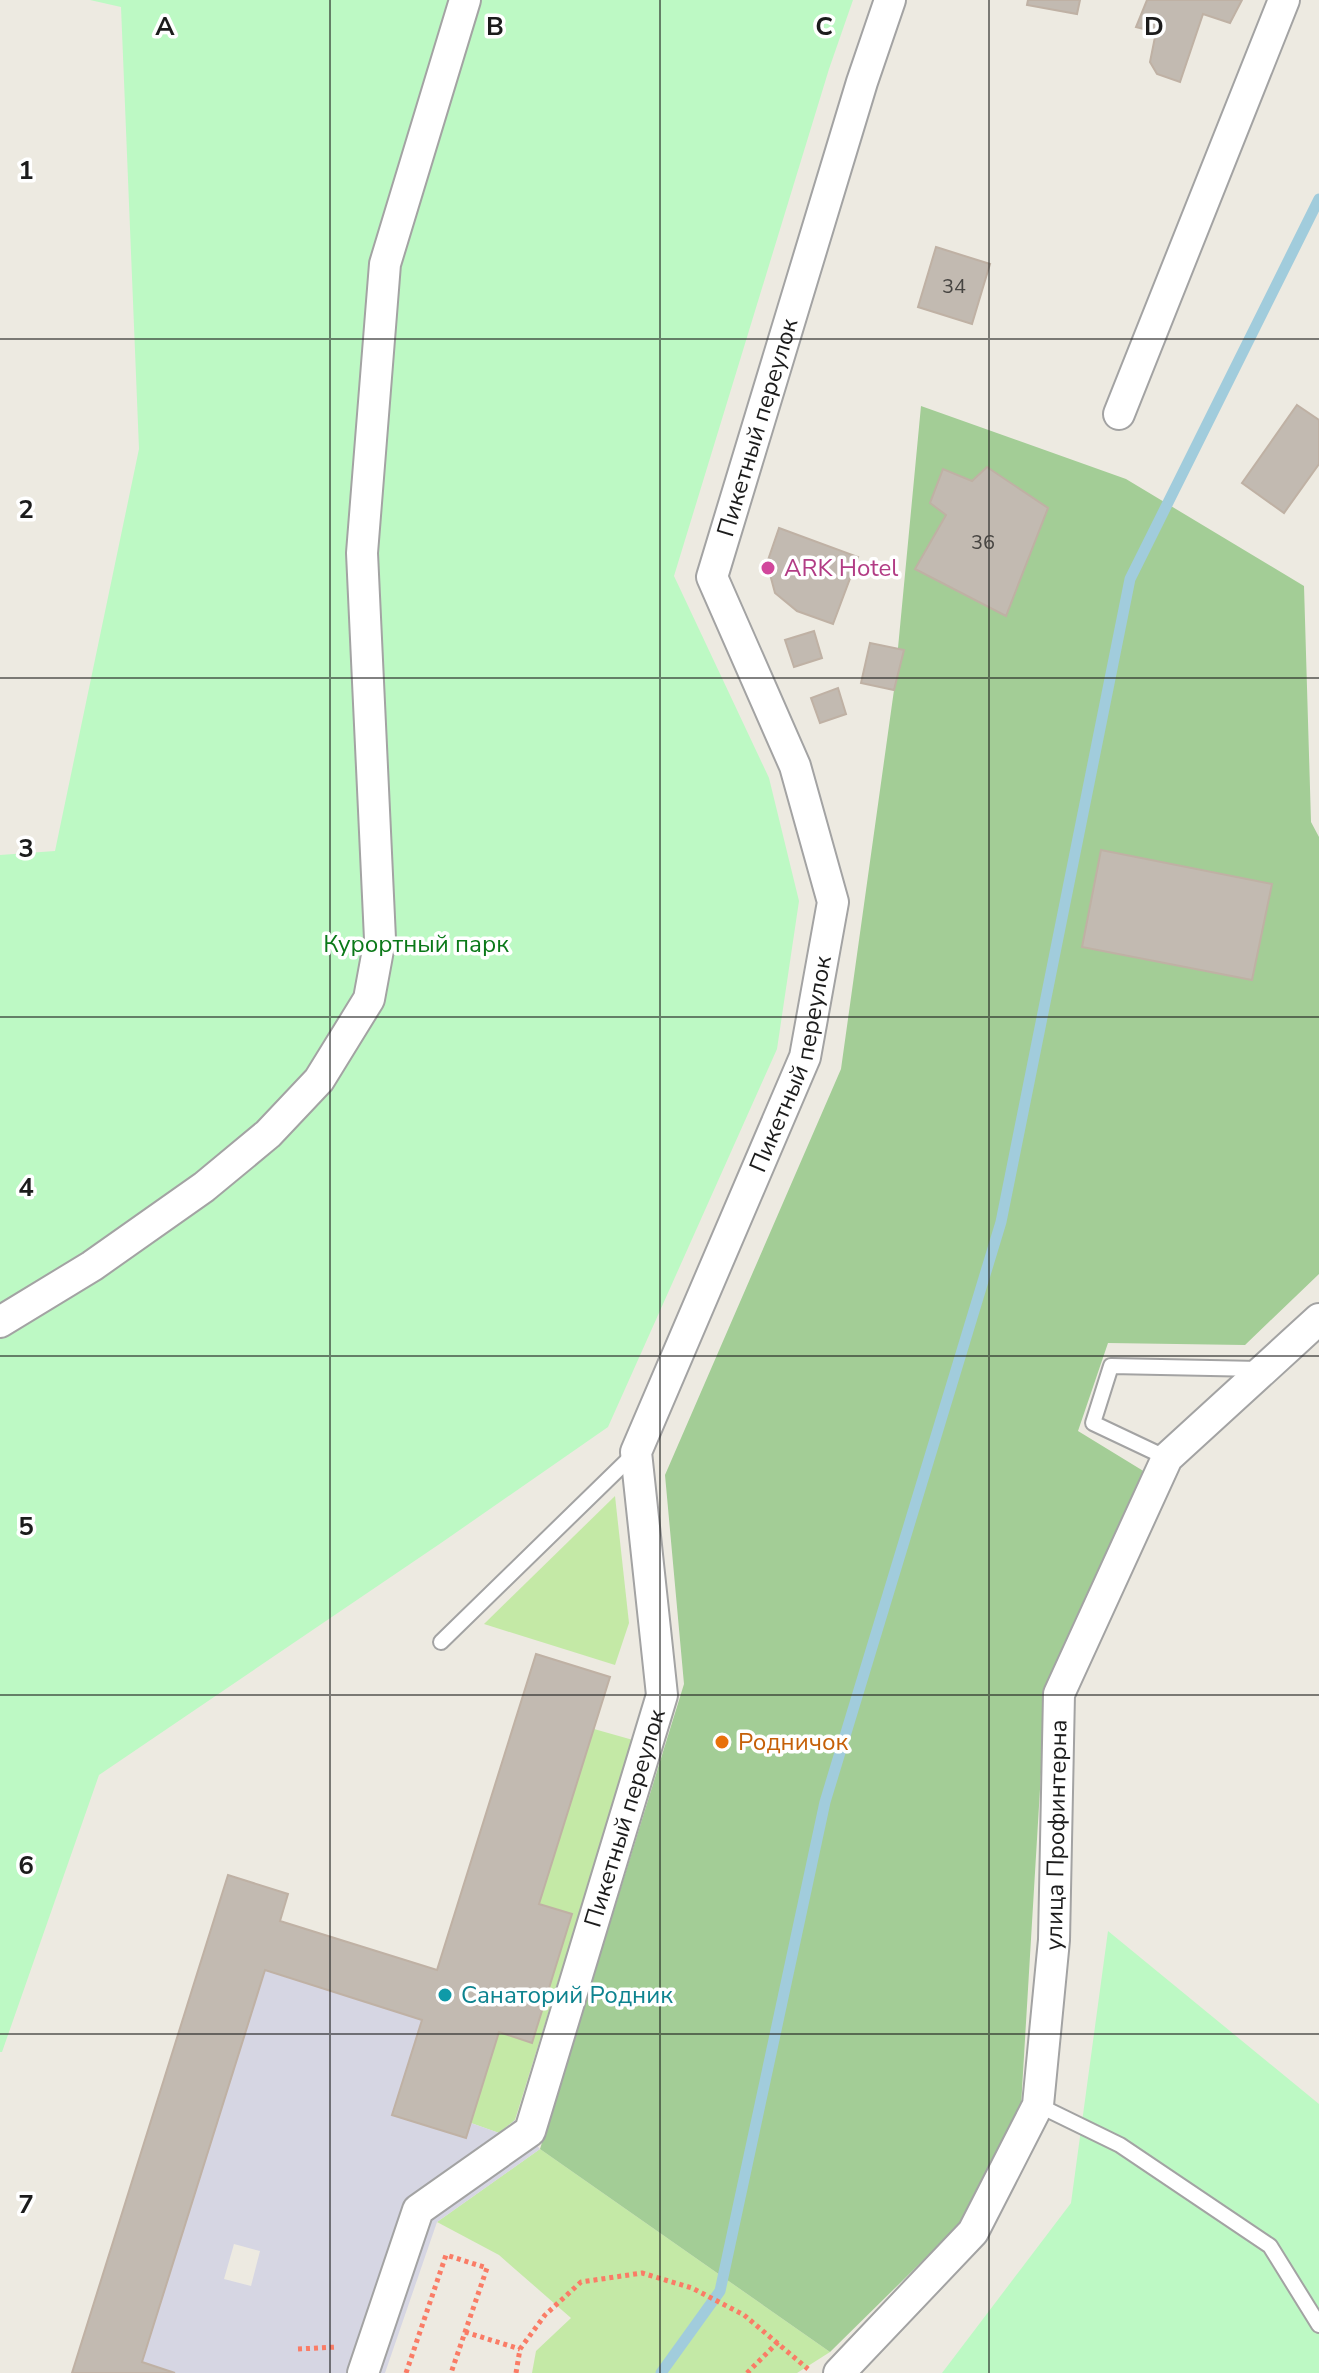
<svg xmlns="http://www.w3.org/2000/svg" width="1319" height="2373" viewBox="0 0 1319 2373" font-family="'Nunito Sans',sans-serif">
<rect width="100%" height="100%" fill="#edeae1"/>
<g fill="#c4e9a6">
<path d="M615,1496L629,1623L615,1665L484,1624Z"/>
<path d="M594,1729L633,1740L515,2120L499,2133L471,2123L499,2032L531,2043L571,1914L539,1904Z"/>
<path d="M540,2149L830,2352L797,2373H532L536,2351L571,2318L499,2255L437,2222Z"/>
</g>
<path fill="#a3cd96" d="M921,406L1126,479L1304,586L1311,822L1319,837V1274L1245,1345L1108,1343L1078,1431L1145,1472L1046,1689L1021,2106L958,2226L830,2352L540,2149L684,1684L665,1475L841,1069L894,690Z"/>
<g fill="#bdf9c4">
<path d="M90,0H853L829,69L674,576L769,778L799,901L777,1049L608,1427L441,1543L99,1775L2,2052H0V855L55,851L139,449L121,7Z"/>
<path d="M1108,1931L1319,2104V2373H942L1071,2203Z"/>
</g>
<path fill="#d6d6e3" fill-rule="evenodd" d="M265,1970L422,2020L392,2115L465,2138L471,2123L499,2133L515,2120L540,2149L437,2222L385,2373H176L142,2362ZM234,2244L260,2251L251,2286L224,2279Z"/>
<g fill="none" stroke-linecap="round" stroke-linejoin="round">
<path stroke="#a1ccdc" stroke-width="11" d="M661,2373L720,2291L825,1802L1001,1222L1130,579L1319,199"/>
</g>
<g fill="#c2bab1" stroke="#bfb1a4" stroke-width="2">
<path d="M1028,0H1080L1077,14L1027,5Z"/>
<path d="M1147,0H1242L1230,23L1203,14L1180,82L1157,74L1150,62L1156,32L1136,27Z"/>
<path d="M936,247L990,264L972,324L918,307Z"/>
<path d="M1297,405L1319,420V464L1284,513L1242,483Z"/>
<path d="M987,467L1048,508L1006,616L915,569L946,515L930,503L943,469L972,481Z"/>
<path d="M779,528L858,557L833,624L797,611L775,593L767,563Z"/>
<path d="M814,631L822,658L794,667L785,640Z"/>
<path d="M870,643L904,650L894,690L861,683Z"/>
<path d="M838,688L846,714L820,723L811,698Z"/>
<path d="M1101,850L1272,884L1252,980L1082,947Z"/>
<path d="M536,1654L610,1677L539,1904L572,1914L532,2043L499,2032L466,2138L392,2115L422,2020L265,1970L142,2362L175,2373H72L228,1875L288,1894L280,1921L437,1970Z"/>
</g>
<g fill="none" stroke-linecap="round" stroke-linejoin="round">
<g stroke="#a3a3a3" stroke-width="18">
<g id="service">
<path d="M1167,1458L1093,1423L1111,1366L1260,1369"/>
<path d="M441,1642L636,1452"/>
<path d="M1038,2105L1120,2145L1270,2246L1319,2325"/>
</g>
</g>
<g stroke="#a3a3a3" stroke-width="34">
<g id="minor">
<path d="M1119,414L1284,0"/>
<path d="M0,1322L92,1266L204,1187L268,1134L319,1080L369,999L380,939L362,553L385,264L465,0"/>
<path id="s1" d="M363,2373L418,2210L530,2131L662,1695L636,1452L805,1057L833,902L795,766L712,577L862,82L890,0"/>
<path id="s2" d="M839,2373L973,2232L1038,2105L1054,1940L1059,1694L1167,1458L1319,1319"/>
</g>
</g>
<g stroke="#fa7c66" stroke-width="5" stroke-dasharray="4 4" stroke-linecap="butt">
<path d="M465,2332L520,2349"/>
<path d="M298,2349L337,2347"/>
<path d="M406,2373L446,2255L487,2268L451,2373"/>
<path d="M516,2373L520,2349L545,2315L581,2282L642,2273L692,2288L744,2315L808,2369"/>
<path d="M747,2373L778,2342"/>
</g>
<use href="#service" stroke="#fff" stroke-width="14"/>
<use href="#minor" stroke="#fff" stroke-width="30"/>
</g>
<path fill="none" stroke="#1c1c1c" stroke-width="2" stroke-opacity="0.55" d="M330,0V2373M660,0V2373M989,0V2373M0,339H1319M0,678H1319M0,1017H1319M0,1356H1319M0,1695H1319M0,2034H1319"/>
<circle fill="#d1479c" stroke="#fff" stroke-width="3" cx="768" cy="568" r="8"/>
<circle fill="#e8710a" stroke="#fff" stroke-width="3" cx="722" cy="1742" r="8"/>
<circle fill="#0f9aa8" stroke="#fff" stroke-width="3" cx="445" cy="1995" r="8"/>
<g text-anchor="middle" stroke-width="7" stroke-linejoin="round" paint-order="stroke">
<g font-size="20" fill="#464441">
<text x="954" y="293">34</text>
<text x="983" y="549">36</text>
</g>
<g font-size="24" fill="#1c1c1c" stroke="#fff">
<text dy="8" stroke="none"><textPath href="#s1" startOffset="2100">Пикетный переулок</textPath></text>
<text dy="8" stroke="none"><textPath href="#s1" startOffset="1428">Пикетный переулок</textPath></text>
<text dy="8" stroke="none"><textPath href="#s1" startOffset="636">Пикетный переулок</textPath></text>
<text dy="8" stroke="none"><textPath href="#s2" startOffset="608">улица Профинтерна</textPath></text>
</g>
<g font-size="24" fill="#b23c85" stroke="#fff" text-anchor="start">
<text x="784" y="576">ARK Hotel</text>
</g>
<g font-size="24" fill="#0b7919" stroke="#fff">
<text x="416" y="952">Курортный парк</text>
</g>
<g font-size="24" fill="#c56008" stroke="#fff" text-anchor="start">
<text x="738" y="1750">Родничок</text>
</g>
<g font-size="24" fill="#0d838f" stroke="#fff" text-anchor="start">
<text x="461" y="2003">Санаторий Родник</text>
</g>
</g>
<g font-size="26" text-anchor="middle" font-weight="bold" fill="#1c1c1c" stroke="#fff" stroke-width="7" stroke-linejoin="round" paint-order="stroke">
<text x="165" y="35">A</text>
<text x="495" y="35">B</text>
<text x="824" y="35">C</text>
<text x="1154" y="35">D</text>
<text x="26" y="179">1</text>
<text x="26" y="518">2</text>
<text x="26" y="857">3</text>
<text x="26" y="1196">4</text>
<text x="26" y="1535">5</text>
<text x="26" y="1874">6</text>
<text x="26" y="2213">7</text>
</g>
</svg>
